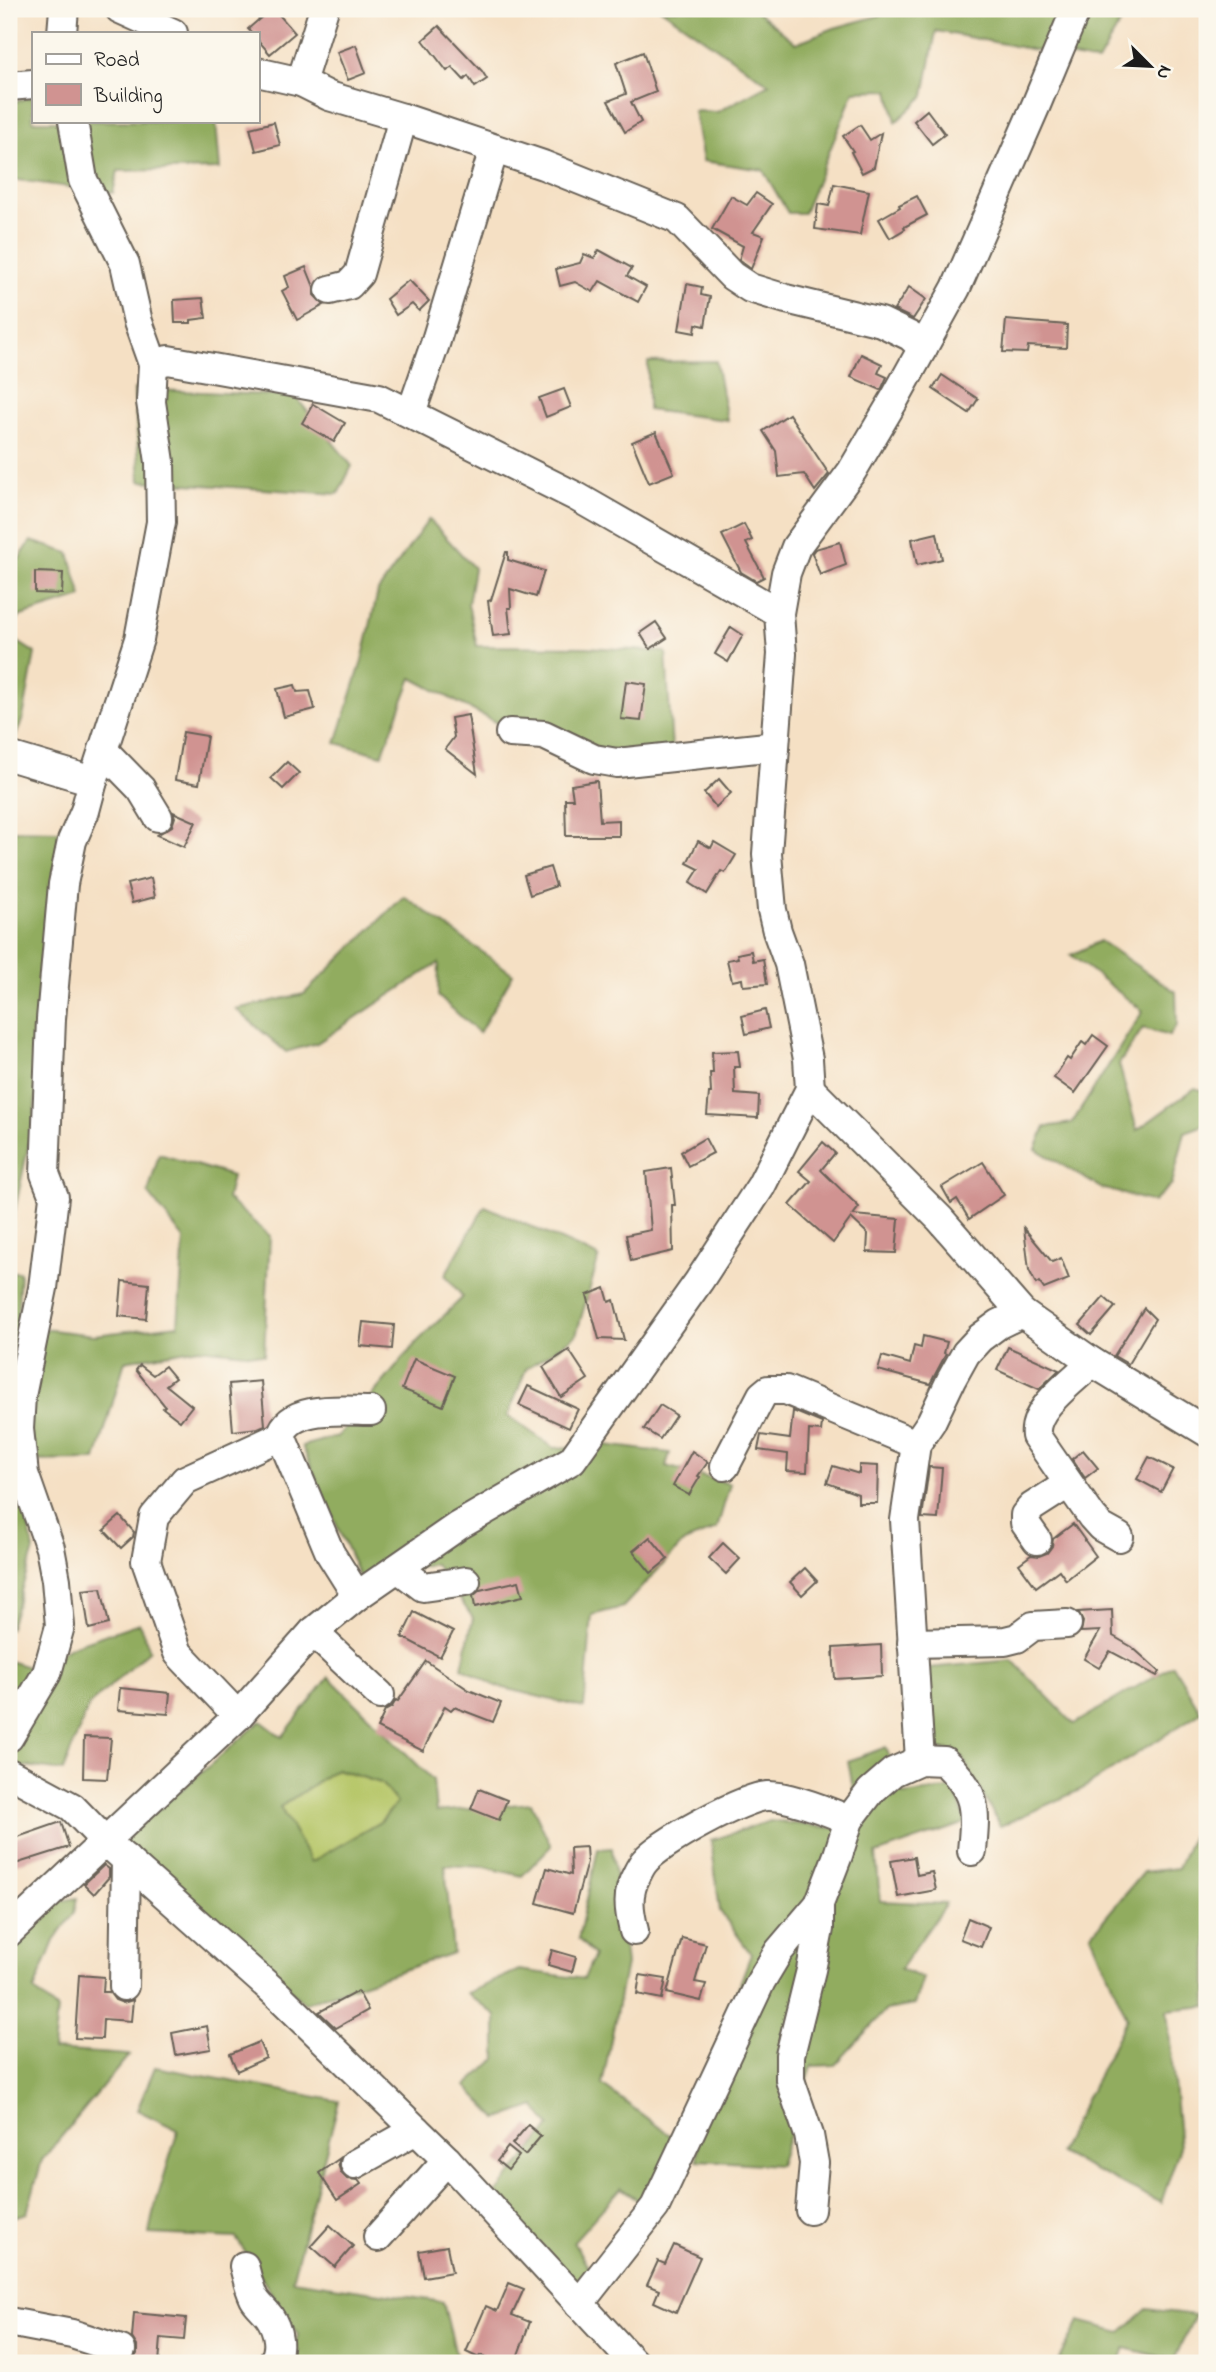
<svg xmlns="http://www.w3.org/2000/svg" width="1216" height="2372" viewBox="0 0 1216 2372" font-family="'Indie Flower',sans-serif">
<rect width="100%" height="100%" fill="#fbf7ec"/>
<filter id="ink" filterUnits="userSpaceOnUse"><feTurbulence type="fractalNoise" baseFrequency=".0143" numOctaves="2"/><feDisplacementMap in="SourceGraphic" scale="14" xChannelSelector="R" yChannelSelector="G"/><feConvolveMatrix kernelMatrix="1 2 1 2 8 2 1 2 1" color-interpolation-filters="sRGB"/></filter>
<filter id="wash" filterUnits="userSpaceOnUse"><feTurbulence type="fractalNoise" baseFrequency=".00686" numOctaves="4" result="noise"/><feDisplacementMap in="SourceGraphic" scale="28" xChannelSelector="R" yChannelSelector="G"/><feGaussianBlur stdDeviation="1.57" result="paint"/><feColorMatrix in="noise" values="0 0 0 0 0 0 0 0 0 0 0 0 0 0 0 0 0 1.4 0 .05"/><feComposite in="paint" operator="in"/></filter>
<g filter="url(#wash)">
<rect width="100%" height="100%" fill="#f5e0c4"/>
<path fill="#b7c76a" stroke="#6a7243" stroke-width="2" d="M336,1769L381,1783L397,1803L380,1822L311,1863L280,1807Z"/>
<g fill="#91ac5e" stroke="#56643d" stroke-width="2" fill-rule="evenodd">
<path d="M661,9H754L796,43L834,28L885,14L889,9H1107L1120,23L1098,62L936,31L924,96L896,122L889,90L854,91L804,213H788L763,170L703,161L694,111L717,112L769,84Z"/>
<path d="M33,96V121H216L220,169L118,171L113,193L9,179V104Z"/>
<path d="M716,361L727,420L648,410V362Z"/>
<path d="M134,389L295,396L352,466L338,494L140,481Z"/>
<path d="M429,519L474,568L468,604L477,646L586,647L666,652L673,765L512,731L412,678L382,755L336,743L362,661L378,591Z"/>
<path d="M31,541L69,553L82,597L21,616L9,629V574Z"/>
<path d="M9,636L35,653L23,718L9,754Z"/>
<path d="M9,830L59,831L34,1118L12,1225L9,1224Z"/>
<path d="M404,896L513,974L479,1033L438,996L439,963L317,1043L286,1052L236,1009L304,994Z"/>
<path d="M1100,941L1176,992L1177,1025L1169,1036L1143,1028L1119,1064L1137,1130L1195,1088L1207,1092V1124L1185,1132L1172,1184L1153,1202L1101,1188L1036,1149L1045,1127L1072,1123L1143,1011L1071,955Z"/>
<path d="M159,1154L232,1176L227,1199L270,1236L264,1355L199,1348L125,1361L96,1460L13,1461L34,1550L9,1630V1272H20L17,1326L94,1335L178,1325L184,1239L148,1193Z"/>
<path d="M485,1206L599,1257L576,1335L526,1369L508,1416L554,1448L606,1445L670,1453L666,1466L730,1484L717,1529L684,1542L623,1607L592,1615L584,1708L496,1686L462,1667L473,1618L435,1564L361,1581L302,1446L338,1436L417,1342L463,1297L445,1275Z"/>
<path d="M139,1623L150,1650L89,1705L63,1771L25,1766L9,1786V1661L34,1669L72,1646Z"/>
<path d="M1012,1660L1074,1724L1173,1665L1201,1712L1082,1789L1000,1826L962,1757L930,1746L928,1668Z"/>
<path d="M329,1677L433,1780L436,1812L531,1803L551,1846L522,1876L485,1867L445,1865L453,1953L305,2003L122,1841L261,1721L282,1737ZM336,1769L381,1783L397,1803L380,1822L311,1862L280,1807Z"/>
<path d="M886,1747L903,1795L954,1788L966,1823L876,1854L880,1901L946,1904L900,1969L923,1978L914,2005L886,2010L835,2065L812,2066L779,2165L697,2160L701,2088L751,1954L720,1911L711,1840L770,1821L861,1831L848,1761Z"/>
<path d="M1192,1836L1207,1837V2006L1167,2010L1180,2147L1161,2203L1059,2153L1127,2018L1091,1935L1143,1872L1178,1868Z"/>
<path d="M612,1848L626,1964L602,2085L678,2141L642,2202L621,2188L573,2242L602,2288L594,2300L494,2196L550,2126L535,2106L498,2119L466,2086L496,2059V2016L467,1993L519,1970L584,1979L594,1955L578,1939L598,1849Z"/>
<path d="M77,1898L74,1913L54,1941L34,1990L57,2010L53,2050L129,2055L42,2160L27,2213L9,2218V1901L11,1910Z"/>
<path d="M155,2067L339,2101L292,2280L443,2302L458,2363H289L298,2335L236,2238L149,2234L153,2213L178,2130L137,2110Z"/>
<path d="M1147,2309L1195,2315L1174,2360L1125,2348L1119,2363H1058L1079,2321L1121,2332Z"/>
</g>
<g id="blocks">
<g fill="#d09391">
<path d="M271,9H274L295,33L270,54L257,39V33H252L248,29Z"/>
<path d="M439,26L482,71L487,79L475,87L468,76L464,80L452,67L447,71L423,40Z"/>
<path d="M356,45L366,73L348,80L337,52Z"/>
<path d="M643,52L656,92L631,102L641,122L625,132L608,101L626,94L616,63Z"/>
<path d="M927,110L945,134L932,144L914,121Z"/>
<path d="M274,122L280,145L256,151L250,128Z"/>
<path d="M860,125L870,140L881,133L874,167L862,173L851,152L853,151L843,136Z"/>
<path d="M834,184L869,191L860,235L815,229L818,204L829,206Z"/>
<path d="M756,193L772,204L753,232L764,236L751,269L739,260L743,246L712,229L731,196L747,205Z"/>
<path d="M917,196L927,215L904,227L905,229L890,238L879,219L900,207L899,205Z"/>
<path d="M599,250L632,268L627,276L646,287L638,302L600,281L593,292L575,282L560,286L556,269L580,263L584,254L594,258Z"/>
<path d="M306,267L314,287V295L324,305L297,320L282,291L289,287L285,276Z"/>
<path d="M409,280L429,301L419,311L412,304L396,315L386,299Z"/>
<path d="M687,284L702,287L701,295L710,297L705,326L696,324L695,333L679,330Z"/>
<path d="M909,287L926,299L913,319L894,310Z"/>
<path d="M203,298L206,318L191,320V323H175L174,300Z"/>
<path d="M1006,320L1067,325L1066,348L1028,346L1027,353L1003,352Z"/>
<path d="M861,354L882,364L878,373L887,377L881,390L851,377Z"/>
<path d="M942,375L978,399L969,413L933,389Z"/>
<path d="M564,389L571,407L546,417L539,398Z"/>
<path d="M313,404L345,423L334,442L302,423Z"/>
<path d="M789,414L829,474L815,491L804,474L779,477L776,451L763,431Z"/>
<path d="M656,432L674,473L649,483L632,442Z"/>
<path d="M744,524L752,540L746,543L764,577L756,581L741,572L722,535Z"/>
<path d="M937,533L942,559L917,565L912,539Z"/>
<path d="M840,542L846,565L820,575L812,553L815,549Z"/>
<path d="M506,552H508V560L544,571L536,597L510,589L511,608H508L511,634L493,636L488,601L491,600Z"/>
<path d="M35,572L63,573L62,594L35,593Z"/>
<path d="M656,622L667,638L650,649L640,633Z"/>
<path d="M731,627L743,635L728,662L715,654Z"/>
<path d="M626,681L646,684L641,721L621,719Z"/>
<path d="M295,685L297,692L310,691L315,709L284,717L277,689Z"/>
<path d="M468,715L477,774L445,749L454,737L451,718Z"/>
<path d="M183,732L207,736L199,784L175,780Z"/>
<path d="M287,762L299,773L283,789L271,778Z"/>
<path d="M719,779L731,793L716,807L704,793Z"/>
<path d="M597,781L600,821L619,820V836H566L565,799H573L571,785Z"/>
<path d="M173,812L196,822L184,847L157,835L172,826L175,817Z"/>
<path d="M698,841L711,848L714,842L736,855L725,873L721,871L707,894L690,883L699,869L687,863Z"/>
<path d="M550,867L556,886L530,895L524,875Z"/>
<path d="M151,878L155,897L132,903L127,884Z"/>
<path d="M751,951L753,961L763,959L767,984L743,986L742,979L732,981L727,960L738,958L737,954Z"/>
<path d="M765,1010L769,1028L746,1034L742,1016Z"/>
<path d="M1093,1035L1108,1046L1075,1093L1054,1078L1067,1058L1070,1060L1082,1042L1086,1045Z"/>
<path d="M738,1051L740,1067H734L735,1094L759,1096L758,1118L707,1115L709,1093H711L710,1073H713L712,1052Z"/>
<path d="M705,1138L713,1153L688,1166L681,1152Z"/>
<path d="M823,1142L835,1153L821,1170L859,1207L853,1215L899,1219L896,1253L867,1252L868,1234L851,1218L833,1243L790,1205L811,1181L799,1171Z"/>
<path d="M983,1162L1004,1195L969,1219L957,1199L951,1203L942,1187Z"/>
<path d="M671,1168L675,1205H672L673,1251L631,1261L626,1235L651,1230L646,1172Z"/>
<path d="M1024,1228L1052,1262L1061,1258L1069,1279L1044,1289L1039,1282L1036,1284L1029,1270Z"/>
<path d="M122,1281L149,1284L146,1319L119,1316Z"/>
<path d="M605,1288L609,1302L614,1300L624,1340L599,1339L587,1295Z"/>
<path d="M1104,1297L1115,1307L1091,1335L1080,1325Z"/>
<path d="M1144,1308L1155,1319L1128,1364L1114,1356Z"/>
<path d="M363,1322L394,1325L392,1349L360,1346Z"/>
<path d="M923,1336L947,1342L944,1353L946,1354L930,1384L878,1370L882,1356L910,1364L914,1346L921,1348Z"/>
<path d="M1008,1347L1059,1370L1039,1389L997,1370Z"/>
<path d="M569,1350L588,1379L561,1397L543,1367Z"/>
<path d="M414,1359L455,1376L443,1406L402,1389Z"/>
<path d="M140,1365L153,1375L165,1366L175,1378L166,1385L192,1406L180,1421L163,1408L165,1406L136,1370Z"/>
<path d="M261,1381L265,1425L258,1428L233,1431L229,1384Z"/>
<path d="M528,1386L578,1409L569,1428L519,1405Z"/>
<path d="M660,1405L676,1415L660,1439L644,1429Z"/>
<path d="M793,1411L822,1423L821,1431L809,1430L807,1472L787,1471L788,1454L758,1450L761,1435L790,1439Z"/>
<path d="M1083,1450L1098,1468L1085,1478L1072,1459Z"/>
<path d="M692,1451L708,1462L698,1476L700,1477L689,1495L673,1486Z"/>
<path d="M1149,1457L1173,1469L1161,1492L1137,1479Z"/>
<path d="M859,1465L878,1466L877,1503H858V1494L827,1483L833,1466L859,1474Z"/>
<path d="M929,1467L942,1468L938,1519L922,1518Z"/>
<path d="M120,1516L134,1532L133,1537L121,1548L104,1530Z"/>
<path d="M1073,1524L1096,1556L1066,1580L1059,1570L1036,1587L1019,1564L1031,1555L1039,1556L1047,1553L1052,1546L1053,1539Z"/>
<path d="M650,1537L668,1559L651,1573L633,1551Z"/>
<path d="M723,1543L740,1559L726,1574L709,1558Z"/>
<path d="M805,1568L817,1581L802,1595L790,1582Z"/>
<path d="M519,1581L523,1596L475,1607L473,1596L480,1590Z"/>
<path d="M101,1588L109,1624L89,1629L83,1590Z"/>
<path d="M1112,1610L1113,1636L1132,1647L1160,1672L1157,1676L1110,1651L1099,1668L1084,1659L1100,1631L1081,1632L1083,1622L1078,1612Z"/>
<path d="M414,1612L453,1632L440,1657L402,1637Z"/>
<path d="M881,1645L882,1676L835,1679L833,1648Z"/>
<path d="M426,1661L469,1690L501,1703L493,1722L454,1707L451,1710L445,1706L423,1751L377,1728L385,1711L392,1707L396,1700L398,1701Z"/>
<path d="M120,1688L170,1693L168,1714L118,1710Z"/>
<path d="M84,1737L111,1738L107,1779L83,1778Z"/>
<path d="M479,1789L507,1800L499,1820L471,1809Z"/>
<path d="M61,1822L69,1847L12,1865L9,1854V1840Z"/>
<path d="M586,1847L587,1862L573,1913L537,1903L547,1868L571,1875L570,1848Z"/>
<path d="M914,1857L917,1875L932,1872L936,1890L898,1897L891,1861Z"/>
<path d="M104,1865L109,1869V1877L94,1894L84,1884Z"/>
<path d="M968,1918L989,1927L981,1947L960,1939Z"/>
<path d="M682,1938L706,1944L695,1982L706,1984L701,2001L667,1993Z"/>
<path d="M552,1950L576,1957L572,1972L548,1965Z"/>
<path d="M79,1975L104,1977L103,1992H109L115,2000L123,2003L133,2000L131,2021L103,2019L102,2039L75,2038Z"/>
<path d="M640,1975L666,1979L662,1999L637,1994Z"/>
<path d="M358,1991L368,2010L336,2028L319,2012Z"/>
<path d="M207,2026L211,2049L176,2055L172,2033Z"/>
<path d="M259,2042L266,2058L237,2071L230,2054Z"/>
<path d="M528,2125L541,2136L525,2155L512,2144Z"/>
<path d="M508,2147L519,2156L508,2170L497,2161Z"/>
<path d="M340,2158L338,2164L341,2173L347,2179L358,2180L361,2184L337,2200L319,2173Z"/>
<path d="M330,2225L353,2246L335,2267L311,2246Z"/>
<path d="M674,2245L700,2257L676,2312L654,2302L659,2290L647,2285L658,2261L665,2264Z"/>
<path d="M447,2246L452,2272L424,2277L419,2251Z"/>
<path d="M509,2283L524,2289L512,2315L530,2322L515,2363H500L480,2355L479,2358L466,2352L486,2306L497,2311Z"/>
<path d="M134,2313L186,2318L184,2340L161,2338L159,2363H131L137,2354V2346L132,2338Z"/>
</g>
</g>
</g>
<g filter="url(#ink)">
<use href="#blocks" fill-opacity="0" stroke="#686157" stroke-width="2"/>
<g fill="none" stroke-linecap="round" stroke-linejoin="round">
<g stroke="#686157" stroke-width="32">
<g id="minor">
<path d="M120,9L173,33"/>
<path d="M62,33L64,9"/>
<path d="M257,72L301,82L329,96L403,118L543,165L677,219L732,276L750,288L786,299L881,322L910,336L923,348"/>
<path d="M301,82L324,9"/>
<path d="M9,86L33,84"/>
<path d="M330,290L349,285L359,274L403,118"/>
<path d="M153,364L168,360L379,398L577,497L779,613"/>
<path d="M411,413L435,344L494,149"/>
<path d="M510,733L544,735L594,759L617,763L775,746"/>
<path d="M103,750L141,789L158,817"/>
<path d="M9,756L93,781"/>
<path d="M810,1089L940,1219L1022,1313L1092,1362L1207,1432"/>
<path d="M1092,1362C1074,1381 1032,1408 1036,1436L1092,1517L1101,1527L1119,1537"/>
<path d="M725,1466L762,1395L768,1390H786L916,1444"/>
<path d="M1037,1540L1025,1523V1515L1032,1507L1068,1484"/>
<path d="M398,1568L423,1587L466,1581"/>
<path d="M357,1596L330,1553L281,1436C289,1404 345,1411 371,1411"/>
<path d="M313,1632L380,1695"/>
<path d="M912,1643L1005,1641L1017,1638L1033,1626L1067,1624"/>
<path d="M238,1716L178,1653L146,1561L154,1517L185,1480L281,1436"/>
<path d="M9,1737L47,1673L60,1626L56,1580L50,1548L24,1474L19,1429L21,1396L43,1288L54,1197L45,1174L51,1019L63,884L72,841L85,811L93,781L139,639L161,522L160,462L151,402L153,364L138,322L125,264L83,180L73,121"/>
<path d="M920,1760L905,1520L916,1444L931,1422L951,1380L966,1353L980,1338L999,1324L1022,1313"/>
<path d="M9,1773L72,1807L104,1840L279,1996L447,2160L634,2363"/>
<path d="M634,1931C629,1910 626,1894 637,1874C639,1870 642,1864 645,1861C659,1843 744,1797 767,1796C787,1795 830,1812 849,1820"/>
<path d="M9,1932L238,1716L313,1632L357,1596L458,1526L572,1460L699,1281L761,1186L810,1089L808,1059L789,964L777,931L772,910L767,854L782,654L779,613L786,573L796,547L852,471L894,400L956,288L1036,105L1076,9"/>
<path d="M124,1986L126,1859"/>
<path d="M355,2164L416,2130"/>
<path d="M810,2210L814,2163L809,2135L790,2080V2055L811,1970L819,1929V1904"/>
<path d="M378,2237L447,2160"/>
<path d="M244,2266C247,2277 249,2288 254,2298C258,2305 264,2309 269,2316C278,2329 283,2350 272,2363"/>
<path d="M579,2304L655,2207L761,1981L779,1951L819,1904L838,1855L849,1820L871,1791L893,1772L920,1760L944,1761C977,1792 976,1808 972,1851"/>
<path d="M9,2322L72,2334L121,2350"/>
</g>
</g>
<use href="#minor" stroke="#fff" stroke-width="28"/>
</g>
</g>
<rect width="1216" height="2372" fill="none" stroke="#fbf7ec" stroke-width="35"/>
<rect x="32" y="32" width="228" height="91" fill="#fbf7ec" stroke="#a29f99" stroke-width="2"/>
<rect x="46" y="54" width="35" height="10" fill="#ffffff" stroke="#a29f99" stroke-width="2"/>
<text x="94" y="66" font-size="21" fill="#1c1c1c">Road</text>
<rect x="46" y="84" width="35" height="21" fill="#d09391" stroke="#a29f99" stroke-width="2"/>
<text x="94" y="102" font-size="21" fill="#1c1c1c">Building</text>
<g transform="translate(1150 66) rotate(114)" stroke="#fbf7ec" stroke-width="5" paint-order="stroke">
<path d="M0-5L12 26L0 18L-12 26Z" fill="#1c1c1c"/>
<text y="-10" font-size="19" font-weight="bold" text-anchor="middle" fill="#1c1c1c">N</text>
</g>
</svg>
